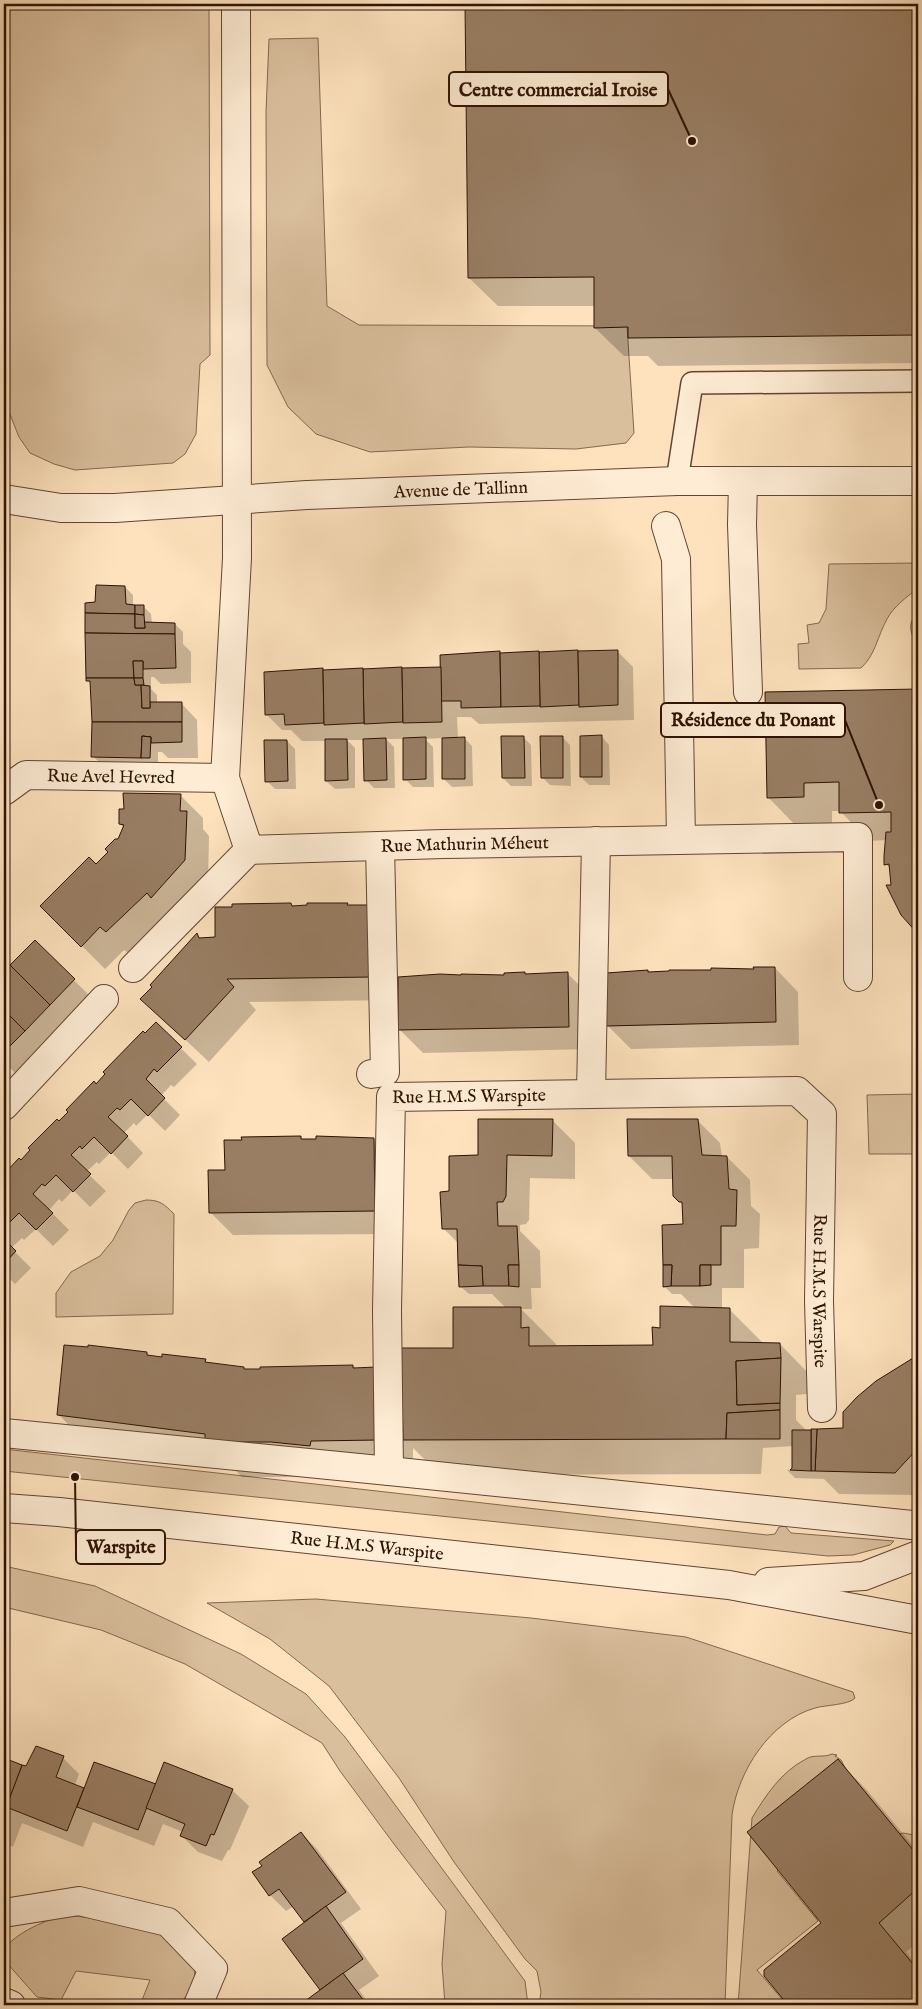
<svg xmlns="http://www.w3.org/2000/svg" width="922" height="2009" viewBox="0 0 922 2009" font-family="'IM FELL English',serif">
<rect width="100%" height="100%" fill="#fde2bd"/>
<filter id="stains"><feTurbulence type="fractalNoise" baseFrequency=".004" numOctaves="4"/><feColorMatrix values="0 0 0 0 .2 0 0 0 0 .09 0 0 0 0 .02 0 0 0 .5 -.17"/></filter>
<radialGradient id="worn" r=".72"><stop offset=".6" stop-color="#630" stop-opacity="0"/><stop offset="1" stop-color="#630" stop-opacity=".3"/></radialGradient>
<g fill="#dabf9d" stroke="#846850">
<path d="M4,4H209L210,355L200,364L196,434L185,454L173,463L75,470L54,464L30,453L19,437L9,412L4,270Z"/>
<path d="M318,38L327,306L359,325L627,326L634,433L626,443L576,449L469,447L370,452L316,434L288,407L267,365L266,111L269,39Z"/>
<path d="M918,563V588C908,596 893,607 887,619C877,637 876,654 861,668L799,669L798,644L809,643L807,625L819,623L826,609L829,564Z"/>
<path d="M918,613V640L914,639C909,629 909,620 918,613Z"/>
<path d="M918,1094V1154H869L867,1095Z"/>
<path d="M146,1200C160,1200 164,1204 174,1214L173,1314L56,1317V1293L71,1272L100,1256L113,1240L129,1210L135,1203Z"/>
<path d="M4,1449L767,1535L775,1534L779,1527L785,1526L791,1533L894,1541L890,1545L853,1555L828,1556L4,1471Z"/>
<path d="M4,1566L95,1586L241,1654L306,1694L345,1737L525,1981L528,2005H445L442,1964L446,1911L394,1844L340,1771L322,1743L185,1664L101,1630L4,1607Z"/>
<path d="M316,1599L531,1618L686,1637L853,1692L855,1698C849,1705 825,1705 815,1708C770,1721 738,1771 732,1815L725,2005H539L541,1992L537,1971L525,1959L454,1862L399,1778L329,1686L270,1639L207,1603Z"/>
<path d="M832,1754L837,1755L835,1756L841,1760L849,1775L793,1857L777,1871L818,1921L757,1970L787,2005H738L752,1818C766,1795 781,1772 806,1759C813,1754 824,1758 832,1754Z"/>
<path d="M903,1833L914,1835L918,1839V1962L911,1964L854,1911L896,1835Z"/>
<path d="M66,1915L159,1926C167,1936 188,1956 193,1966C199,1980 188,1997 177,2005H140L150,1980L76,1971L61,2000L37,1997L6,1962L4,1950C14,1933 48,1919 66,1915Z"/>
</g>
<g fill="#0003">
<path d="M467,4H918V363L658,366L648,356H624L595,328V306H498L469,278Z"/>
<path d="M125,587L133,595V606H143L151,614L152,624H175L183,632V644L191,652V683L161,684L154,677H151V689L157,695V704L181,703L197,720L198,758H168L162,752H158V765L109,772L93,756L92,685L87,680L97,603Z"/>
<path d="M617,651L633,667L634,720L479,724L471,717H457L458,738H464L472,746L473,786L452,787L444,779L443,738L425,739L433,747L434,787H413L405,779L404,739H386L394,747L395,788H374L366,780L365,740H347L355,748V788L335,789L326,781V741H302L291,730H282L266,714L323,669L325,671L442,668L500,654Z"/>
<path d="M918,690V933L911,925L893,886L890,869L886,864L887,840L869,841L840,811H832V826H796L768,797L766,693Z"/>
<path d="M601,736L609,745L610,785H589L581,777Z"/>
<path d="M523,737L531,745L532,786H511L503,778Z"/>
<path d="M562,737L570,745L571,786L550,785L542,777Z"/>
<path d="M287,741L295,749L296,789H275L267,781Z"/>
<path d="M180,795L203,818V829L209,836L208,884L130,954L124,950L105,969L42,906L96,865L119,841L124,828L120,824Z"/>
<path d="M291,904L294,907L347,904L395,1000L249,1002L256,1010L209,1062L142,999L197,935L201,939H216Z"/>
<path d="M35,942L90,996L15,1073L4,1062V974Z"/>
<path d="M775,968L798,992L799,1045L631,1049L608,1026Z"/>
<path d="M567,973L590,996L591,1049L423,1053L400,1030L399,978Z"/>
<path d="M156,1024L197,1064L174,1087L171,1085L161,1096L180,1115L165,1131L148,1114L136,1126L134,1123L124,1133L143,1153L128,1169L111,1152L99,1164L97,1162L86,1172L106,1191L90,1207L73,1190L62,1202L59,1199L49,1210L69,1230L53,1246L36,1229L24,1240L22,1238L11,1248L31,1268L15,1284L4,1273V1175L19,1160L21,1162Z"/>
<path d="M552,1120L575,1143V1179L530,1178L529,1220L526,1224L520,1225V1231L540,1251L541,1288H531L532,1309H521L556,1344V1347L654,1346L661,1329L695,1308L681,1294H672L664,1286L684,1225L683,1205L674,1195V1179H652L629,1156L697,1120L720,1143L722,1157H727L750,1180L751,1206L760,1214L759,1248L744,1249V1288H722V1309H729L764,1344H780L815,1380L816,1393L796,1395V1420L806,1430L844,1429L913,1359L918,1356V1495L839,1494L824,1479L795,1478L787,1470L793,1469V1446L763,1448L761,1474L440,1475L413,1448V1475L346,1476L345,1481L308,1477H242L233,1468L94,1451L59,1415L147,1353L150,1357L205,1361L208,1364L245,1371L353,1366L356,1369H376L403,1395L454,1349L507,1309L492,1294H469L460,1286L459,1244L443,1228L451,1192L480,1156Z"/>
<path d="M301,1138L303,1140L374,1139L397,1162L398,1234L233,1235L210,1212L226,1171Z"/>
<path d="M63,1758L79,1774L75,1785L85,1789L156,1786L232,1790L249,1806L230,1850H228L222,1861L198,1852L182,1836L183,1832L163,1824L154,1846L93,1822L83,1847L22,1823L13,1847L4,1843V1759L27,1767Z"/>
<path d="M838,1761L866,1789L918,1852V1942L906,1952L918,1967V2005H790L765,1976L823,1923Z"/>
<path d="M301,1833L317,1849L361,1909L341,1923L379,1976L359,1990L370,2005H303L322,1991L306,1922L294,1906L286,1911L270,1895Z"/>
</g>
<g fill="#997e64" stroke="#2d1203">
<path d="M465,4H918V335L628,338V327L594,328V277L468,278Z"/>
<path d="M96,585L125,586L126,604L135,605V614L85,613V603L95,602Z"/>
<path d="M135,605H144V615L135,614Z"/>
<path d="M85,613L135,614V628H145L144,622L175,623V634L85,633Z"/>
<path d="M135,614L144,615L145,628H135Z"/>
<path d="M85,633L175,634L176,668L143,669V661H133L134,678H86Z"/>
<path d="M578,650L579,705L540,707L539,652Z"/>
<path d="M618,650V705L579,707L578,651Z"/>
<path d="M500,651L501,707L461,708V701H441L440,655Z"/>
<path d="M539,651L540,706L501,707L500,653Z"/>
<path d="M133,661H143V678H134Z"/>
<path d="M402,667L403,722L364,724L363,669Z"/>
<path d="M441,667L442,722L403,723L402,668Z"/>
<path d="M323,668L324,723L285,725L284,714L265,715L264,672Z"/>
<path d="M363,668L364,723L324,725L323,670Z"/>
<path d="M86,678H134L135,685H141L142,708H150V702H182V722H92L90,681H86Z"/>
<path d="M134,678H143L144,685H135Z"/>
<path d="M141,685L150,686V708H142Z"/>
<path d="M918,689V934L901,915L886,885H891L889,864L884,865V856L886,832H891V812L839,813V782L804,783V797L767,798L765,692Z"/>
<path d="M92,722H182V742L151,743V737L142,736L141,758L91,757Z"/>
<path d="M602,735V777H580V736Z"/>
<path d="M142,736L151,737L150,758H141Z"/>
<path d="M501,736H524L525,778H502Z"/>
<path d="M540,736H563V778H541Z"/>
<path d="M426,737V779L403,780V738Z"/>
<path d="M465,737V779H442V738Z"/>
<path d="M386,738L387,780L364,781L363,739Z"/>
<path d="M325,739H347L348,780L325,781Z"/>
<path d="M264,740H287L288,781L265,782Z"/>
<path d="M123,793L181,794L180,811H187L185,860L151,898L147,893L106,932L100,927L81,947L40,906L89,857L96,864L108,852L105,849L115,839H118L124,825L119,824V809H124Z"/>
<path d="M291,903L292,906L307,905V903H348L347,905H371L372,977L227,979L234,987L185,1040L140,999L152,987L150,985L197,933L199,938L215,937V907H232V904Z"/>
<path d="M35,940L75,979L50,1005L10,965Z"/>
<path d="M10,965L50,1005L25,1031L4,1010V972Z"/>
<path d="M753,967H775L776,1022L606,1026V973L648,970V972L669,971V970H711V968L754,969Z"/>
<path d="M525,972V974L568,972L569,1027L398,1030V977L440,974L461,975V974L504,975V973Z"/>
<path d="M4,1010L25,1031L4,1052Z"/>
<path d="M156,1022L182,1047L157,1072L154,1069L146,1079L165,1098L148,1116L131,1099L120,1110L117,1108L108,1117L128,1136L111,1154L94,1137L82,1149L80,1146L71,1155L91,1174L73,1192L56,1175L45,1186L42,1184L33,1194L53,1213L36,1230L19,1213L7,1225L4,1223V1174L19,1158L21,1160L30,1150L28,1148L57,1119L59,1121L68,1112L66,1110L94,1081L96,1084L105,1074L103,1072L143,1031L145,1033Z"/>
<path d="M478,1119H553L552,1156L507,1155L506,1196L503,1202H497L498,1226H517L519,1265H508L509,1286H483L482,1266L458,1265L457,1229H442L440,1192L449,1191V1156L478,1155Z"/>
<path d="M627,1119H698L702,1155L727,1156L729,1189L737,1190L736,1226H721V1265H700V1286H671L672,1265H663L662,1225L683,1224L682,1202H679L673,1196L672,1156H628Z"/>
<path d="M301,1136V1139H316V1136L374,1138L375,1211L209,1213L208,1170H225L224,1140H242L241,1137Z"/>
<path d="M4,1239L16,1251L4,1264Z"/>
<path d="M458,1265L482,1266L483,1286L459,1287Z"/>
<path d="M508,1265H519V1287L509,1286Z"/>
<path d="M663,1265H672L671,1286L663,1287Z"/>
<path d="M700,1265H711V1285L700,1286Z"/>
<path d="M660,1306L730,1308V1342L780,1343L781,1358L736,1361L737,1405L780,1403V1410L727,1413L726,1439L403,1440L401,1348H453V1307H521V1328L529,1327V1346L653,1345L652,1327L660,1328Z"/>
<path d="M64,1345L88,1347V1345L147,1352V1355L162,1357V1354L206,1359L205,1362L244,1367V1369H260V1367L353,1365V1368L377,1367L378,1440L311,1441L310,1446L271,1442H205V1434L57,1415Z"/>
<path d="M918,1355V1448L895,1473L815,1471L817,1429L843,1428V1412L857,1397L876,1381Z"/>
<path d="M781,1358L780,1403L737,1405L736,1361Z"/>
<path d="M780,1410V1439H726L727,1413Z"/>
<path d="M811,1429H817L815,1471H811Z"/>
<path d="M792,1430H811V1471L790,1470L792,1468Z"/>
<path d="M36,1746L64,1756L56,1777L84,1788L67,1831L6,1807L22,1765L26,1766Z"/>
<path d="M4,1758L22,1765L4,1813Z"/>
<path d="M838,1759L918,1856V1888L879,1923L918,1970V2005H788L764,1976V1970L821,1923L747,1832Z"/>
<path d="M94,1762L156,1784L138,1830L77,1807Z"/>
<path d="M164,1762L233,1789L214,1835L211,1834L206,1846L180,1836L185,1824L146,1808Z"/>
<path d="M301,1832L346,1892L304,1922L279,1889L269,1896L252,1872L262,1866L259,1862Z"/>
<path d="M326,1906L363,1959L320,1990L282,1939Z"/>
<path d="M343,1973L367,2005L301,2004L320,1990Z"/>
</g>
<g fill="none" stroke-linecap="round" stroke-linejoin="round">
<g stroke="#614632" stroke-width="24">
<path id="service" d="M677,481L692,383L918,381"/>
</g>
<g stroke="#614632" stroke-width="30">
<g id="minor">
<path id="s1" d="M236,4L237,558L225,778L249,850L444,844L858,837V977"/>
<path d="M743,481L742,525L748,692"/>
<path d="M666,526L676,559L681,839"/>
<path id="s2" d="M4,791L26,775L225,778"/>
<path d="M133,968L249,850"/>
<path d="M371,1074L385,1072L380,846"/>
<path d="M591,1094L596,841"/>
<path d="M4,1106L104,999"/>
<path d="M4,1433L389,1471L912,1525L918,1524"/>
<path id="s3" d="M389,1471L387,1311L391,1097L797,1091L822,1114L819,1301L822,1408"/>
<path d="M4,1913L79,1901L168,1922L213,1969L198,2005"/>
<path d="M4,2002L11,2005"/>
</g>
</g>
<g stroke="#614632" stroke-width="30">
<g id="tertiary">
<path id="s4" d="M4,499L61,508H115L307,495L677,481H918"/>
<path id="s5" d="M4,1508L59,1512L729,1585L918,1620"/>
<path d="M768,1582L864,1576L918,1555"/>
</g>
</g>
<use href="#service" stroke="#feecd4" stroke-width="21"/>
<use href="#minor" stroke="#feecd4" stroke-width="28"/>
<use href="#tertiary" stroke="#feecd4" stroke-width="28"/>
</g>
<g text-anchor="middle" stroke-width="4.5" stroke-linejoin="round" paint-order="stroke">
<g font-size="18" fill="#2d1203" stroke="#feecd4">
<text dy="6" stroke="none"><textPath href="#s4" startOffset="458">Avenue de Tallinn</textPath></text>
<text dy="6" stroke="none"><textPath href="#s2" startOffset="112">Rue Avel Hevred</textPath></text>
<text dy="6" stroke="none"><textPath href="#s1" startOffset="1066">Rue Mathurin Méheut</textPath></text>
<text dy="6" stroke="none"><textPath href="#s3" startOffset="452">Rue H.M.S Warspite</textPath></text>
<text dy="6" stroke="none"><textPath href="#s3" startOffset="991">Rue H.M.S Warspite</textPath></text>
<text dy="6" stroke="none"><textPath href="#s5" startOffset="365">Rue H.M.S Warspite</textPath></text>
</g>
</g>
<path fill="none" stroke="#2d1203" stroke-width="2" d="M692 141L668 89M879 805L845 720M75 1477L76 1547"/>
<g fill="#2d1203" stroke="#feecd4" stroke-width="2">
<circle cx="692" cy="141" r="5"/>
<circle cx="879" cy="805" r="5"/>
<circle cx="75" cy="1477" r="5"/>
</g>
<g fill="#feecd4" stroke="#2d1203" stroke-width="2">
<rect x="449" y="72" width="219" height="34" rx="5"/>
<rect x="661" y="703" width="184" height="34" rx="5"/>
<rect x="76" y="1530" width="89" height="34" rx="5"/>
</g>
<g font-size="19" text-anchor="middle" font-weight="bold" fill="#2d1203">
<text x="558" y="96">Centre commercial Iroise</text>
<text x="753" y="726">Résidence du Ponant</text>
<text x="121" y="1553">Warspite</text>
</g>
<rect width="922" height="2009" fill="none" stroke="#fde2bd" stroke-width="20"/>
<rect x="5" y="5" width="912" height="1999" fill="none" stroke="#2d1203" stroke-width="2.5"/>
<rect x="10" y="10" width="902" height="1989" fill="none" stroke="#2d1203"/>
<rect width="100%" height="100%" filter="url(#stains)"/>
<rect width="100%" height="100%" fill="url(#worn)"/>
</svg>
